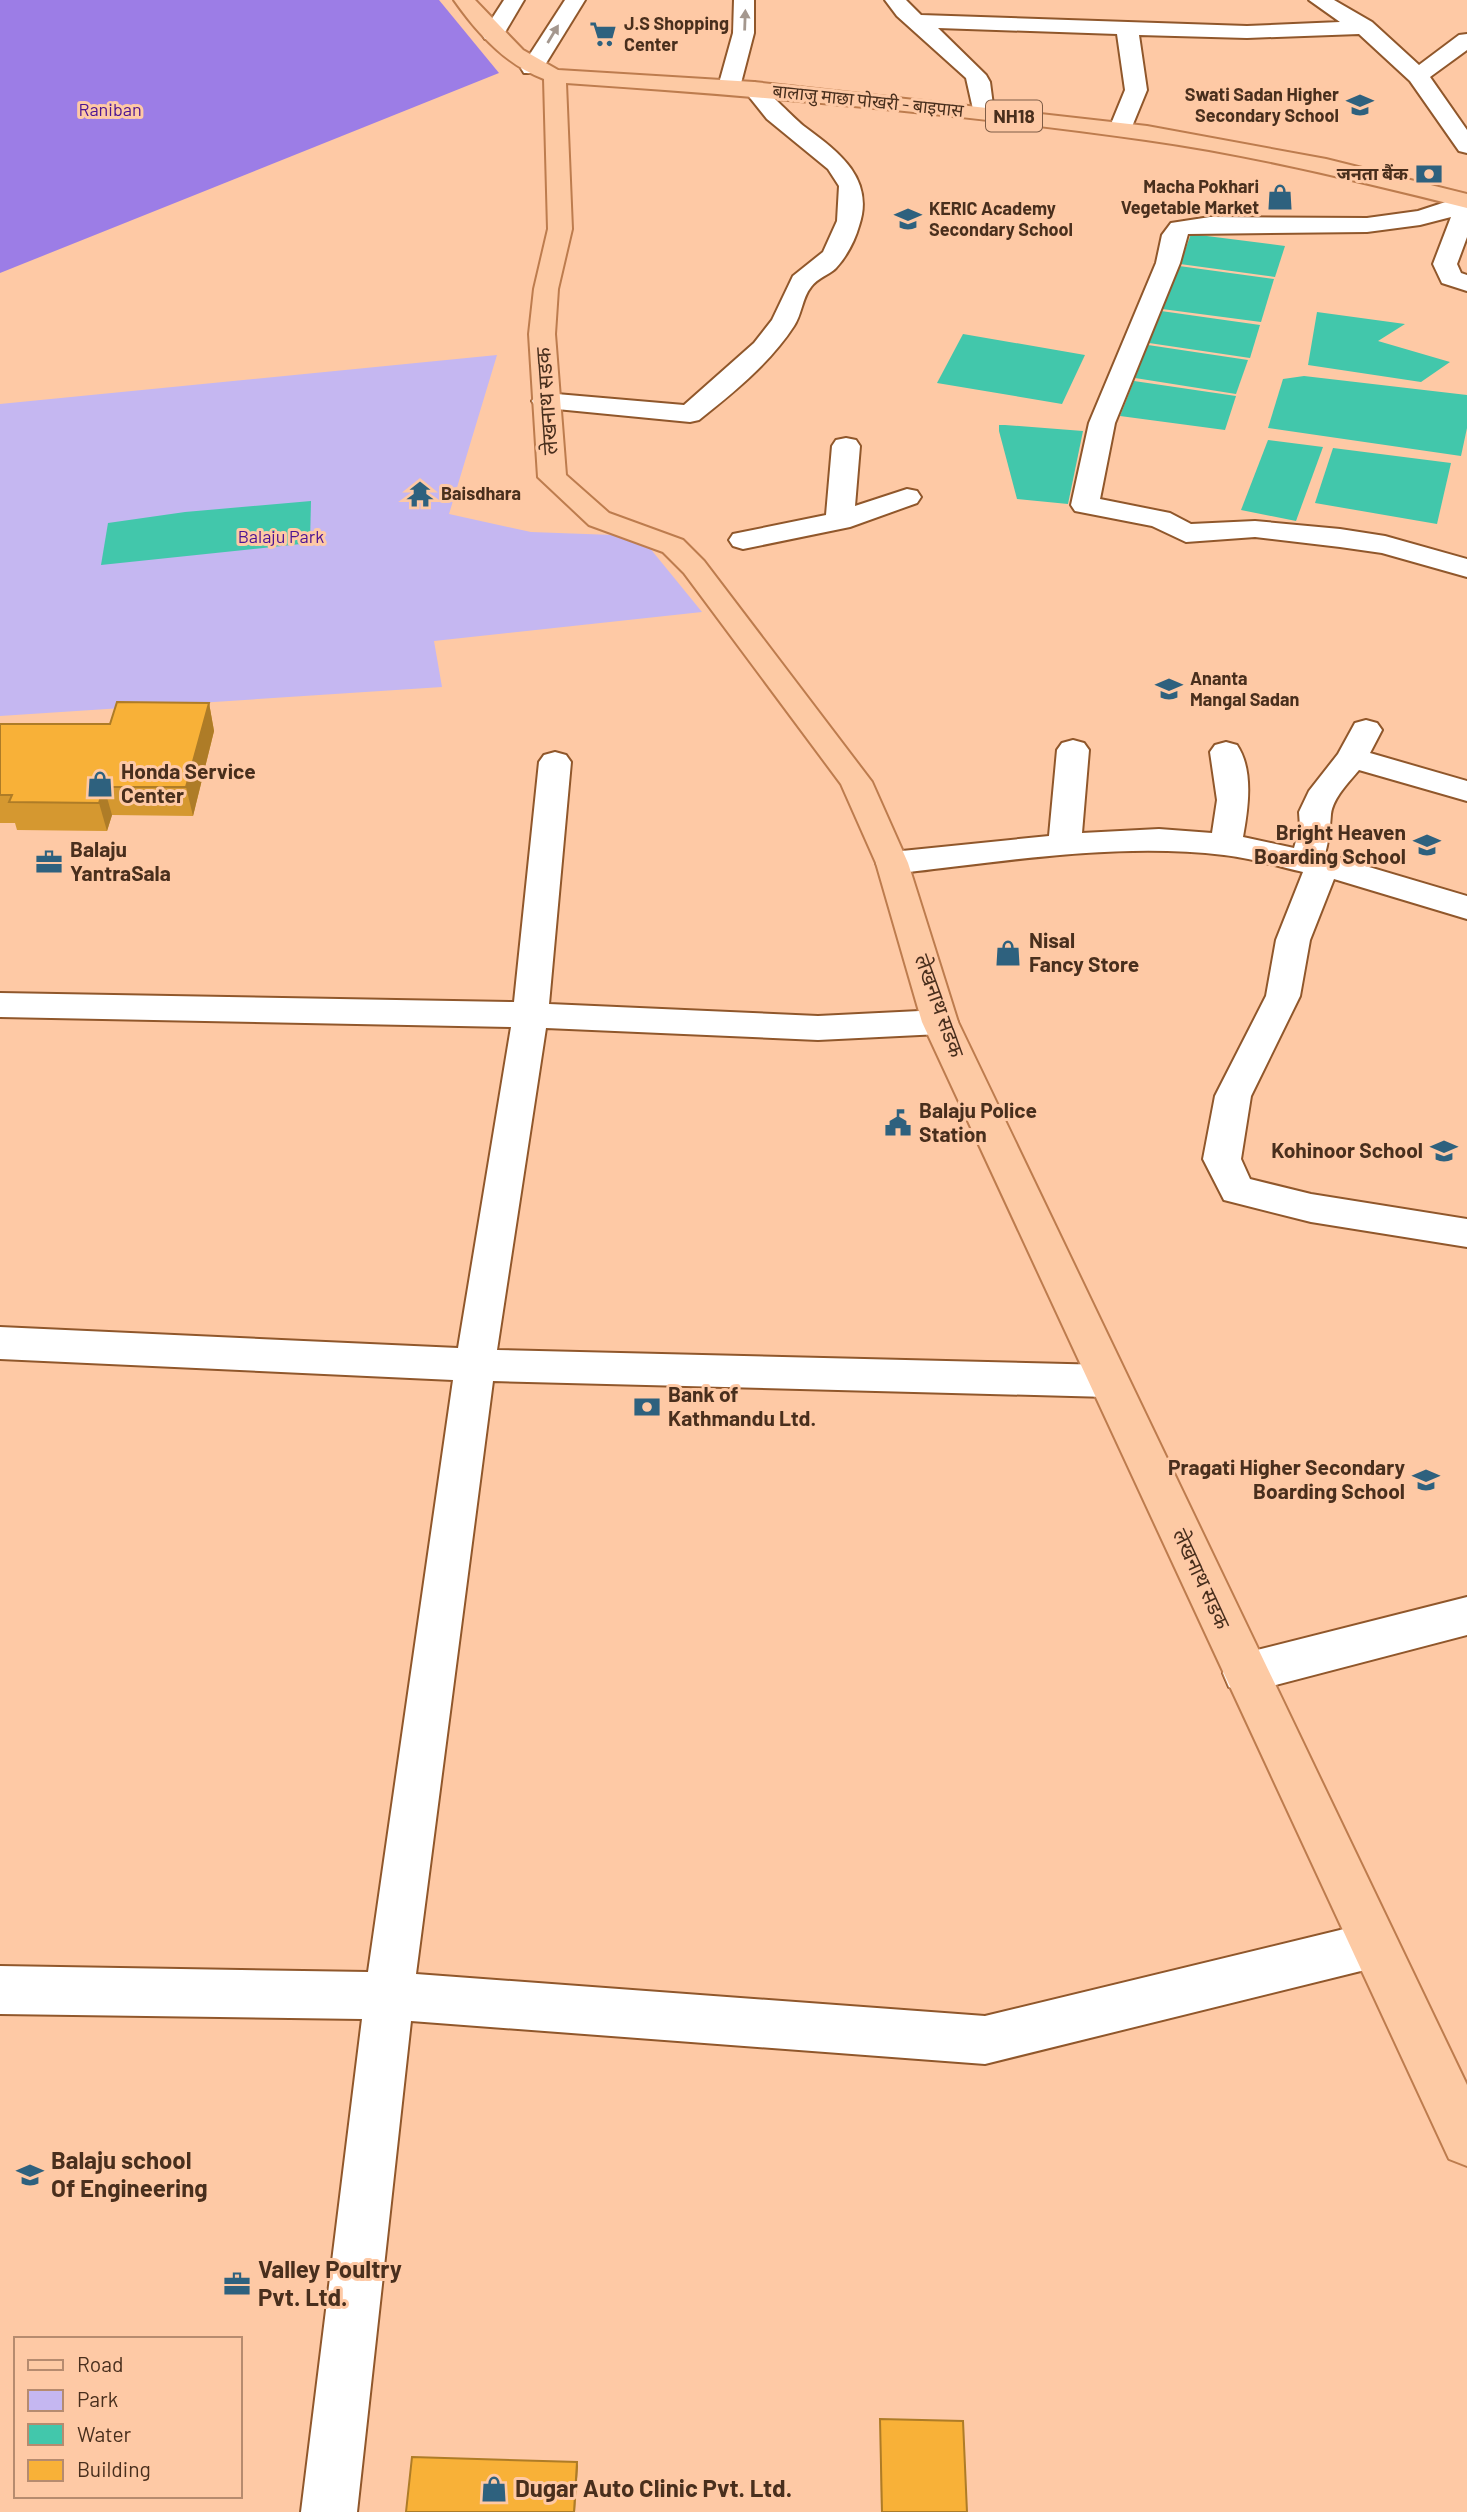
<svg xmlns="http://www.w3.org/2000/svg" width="1467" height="2512" viewBox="0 0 1467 2512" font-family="Barlow,'Noto Sans Devanagari',sans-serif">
<rect width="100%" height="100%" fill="#fec9a5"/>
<path fill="#c5b7f1" d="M497,355L449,514L531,532L640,536L702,612L434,641L442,687L0,716V404Z"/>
<path fill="#9c7de6" d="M0,0H439L499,73L0,273Z"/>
<g fill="#42c7ab">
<path d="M1191,234L1285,246L1275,277L1180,264Z"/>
<path d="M1179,266L1274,279L1261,322L1162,309Z"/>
<path d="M1161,311L1260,325L1250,358L1149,343Z"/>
<path d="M1317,312L1405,324L1378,341L1450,362L1421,382L1308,365Z"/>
<path d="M963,334L1085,355L1062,404L937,383Z"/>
<path d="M1148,345L1248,360L1236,394L1135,378Z"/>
<path d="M1304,376L1467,395V428L1461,456L1268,428L1283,379Z"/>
<path d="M1134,381L1236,396L1225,430L1120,416Z"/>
<path d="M1005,425L1083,431L1068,504L1017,499L999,431V425Z"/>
<path d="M1268,440L1323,447L1296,521L1241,510Z"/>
<path d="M1333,448L1451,463L1437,524L1315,503Z"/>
<path d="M311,501L310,543L101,565L108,523L185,512Z"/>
</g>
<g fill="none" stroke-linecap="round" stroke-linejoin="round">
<g stroke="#90572b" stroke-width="4">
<g id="minor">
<path d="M504,0H524L501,39H485L482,34Z"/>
<path d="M565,0H585L540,73H524L521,68Z"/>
<path d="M734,0H754V33L740,87L729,94L718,87L733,33Z"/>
<path d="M885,0H906L921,15L1247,26L1340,22L1309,0H1334L1372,22L1419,65L1459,35L1467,34V50L1430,77L1467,130V153L1459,151L1410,81L1359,34L1247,38L1139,35L1147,90L1131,129L1120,136L1109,129L1125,90L1117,34L938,28L986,75L990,82L994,113L991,118H975L966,78L897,16Z"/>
<path d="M754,82C763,85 793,118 805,127C839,152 875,179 859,226C855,240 847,256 836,268C829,275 817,278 811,287C802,298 802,314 794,326C770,363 734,392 699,420L690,422L536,407L532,401L536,395L545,393L684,405L754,343L772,320L793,276L823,252L837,221L839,186L828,169L767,119L743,89Z"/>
<path d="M1467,195V237L1457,264L1461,273L1467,275V291L1442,283L1433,264L1451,217L1420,225L1367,232L1188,234L1180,263L1115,423L1100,499L1170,513L1191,524L1255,521L1340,529L1385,536L1467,559V577L1382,553L1340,547L1255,537L1186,542L1152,526L1075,511L1071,505L1089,423L1156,263L1162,235L1171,223L1210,217L1367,218L1418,211Z"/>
<path d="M846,438L856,440L860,446L855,506L907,489L917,491L921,497L917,503L850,527L743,549L733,546L729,540L733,534L826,515L832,446L836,440Z"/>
<path d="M1366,720L1377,723L1382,730L1370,753L1467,781V801L1359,770C1349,782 1333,798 1331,814C1330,828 1329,840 1325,854L1467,896V919L1334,879L1310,940L1300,996L1251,1096L1241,1159L1250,1179L1311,1194L1467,1219V1247L1311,1222L1224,1200L1203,1159L1215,1096L1266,996L1276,940L1303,872C1277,866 1251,858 1224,855C1115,842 1001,862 892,874L880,871L876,863L880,855L892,852L1049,836L1057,750L1062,743L1073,740L1084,743L1089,750L1082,833L1159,829L1212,833L1217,800L1210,752L1215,745L1226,742L1237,745C1254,770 1248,809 1243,837L1294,848L1300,827L1299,812L1309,791L1338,754L1355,723Z"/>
<path d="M555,752L566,755L571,762L549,1004L818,1016L940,1010L952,1013L958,1022L952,1031L940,1034L818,1040L546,1028L497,1350L1108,1365L1122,1370L1128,1381L1122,1392L1108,1397L493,1381L416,1974L985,2016L1373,1922L1390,1929L1397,1945L1390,1961L1373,1968L985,2064L411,2021L357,2512H301L362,2019L0,2014V1966L368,1972L453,1380L0,1359V1327L458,1348L511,1027L0,1017V993L514,1002L539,762L544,755Z"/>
<path d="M1467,1597V1635L1245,1693L1229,1687L1223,1673L1229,1659L1245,1653Z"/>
</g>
</g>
<g stroke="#bd7c4e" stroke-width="4">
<path id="major" d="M454,0H475L523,50L558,70L754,82L1147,126L1326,159L1467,194V208C1361,182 1254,155 1146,140C954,113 760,96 566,83L572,229L558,289L555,334L566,475L609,513L683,540L704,561L872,782L908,863L958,1022L1467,2085V2166L1449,2159L922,1022L876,863L841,784L684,573L663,552L589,525L538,477L529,334L534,289L548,229L544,79C506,65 477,33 454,0Z"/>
</g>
<use href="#minor" fill="#fff" fill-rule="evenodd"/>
<use href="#major" fill="#fdcaa4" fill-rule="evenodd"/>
</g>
<g fill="#d59830">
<path d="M209,703L214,731L193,816L112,815L107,831L17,830L15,823H0V724H110Z"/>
<path d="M880,2419L967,2512H881Z"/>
</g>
<g fill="#ae7c27">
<path d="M209,703L214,731L193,816L186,787Z"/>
<path d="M104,787L112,815L107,831L99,803Z"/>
<path d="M577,2462L578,2466L575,2512H574Z"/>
</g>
<g fill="#f8b138" stroke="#ae7c27" stroke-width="2">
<path d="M117,702L209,703L186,787H104L99,803L9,802L12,795H0V724H110Z"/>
<path d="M880,2419L963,2421L967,2512H882Z"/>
<path d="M412,2457L577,2462L574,2512H406Z"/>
</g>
<defs><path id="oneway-solid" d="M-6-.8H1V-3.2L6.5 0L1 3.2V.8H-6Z" transform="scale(1.75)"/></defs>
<g fill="#a4978e">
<use href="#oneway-solid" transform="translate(745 20) rotate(-88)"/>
<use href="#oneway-solid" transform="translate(553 34) rotate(-59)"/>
</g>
<defs>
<g id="supermarket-bare" transform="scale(2.1)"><path d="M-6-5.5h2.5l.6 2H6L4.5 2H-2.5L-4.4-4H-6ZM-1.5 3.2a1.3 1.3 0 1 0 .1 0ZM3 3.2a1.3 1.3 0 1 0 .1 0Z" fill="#2e617e" stroke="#fec9a5" stroke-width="2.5" paint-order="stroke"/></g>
<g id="school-bare" transform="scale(2.1)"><path d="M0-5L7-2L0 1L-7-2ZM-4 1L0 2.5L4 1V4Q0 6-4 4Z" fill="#2e617e" stroke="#fec9a5" stroke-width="2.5" paint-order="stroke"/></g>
<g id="bank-bare" transform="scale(2.1)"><path d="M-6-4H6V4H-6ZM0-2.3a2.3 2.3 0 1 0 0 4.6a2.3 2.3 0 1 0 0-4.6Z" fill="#2e617e" stroke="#fec9a5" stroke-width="2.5" paint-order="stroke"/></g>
<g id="shop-bare" transform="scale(2.1)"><path d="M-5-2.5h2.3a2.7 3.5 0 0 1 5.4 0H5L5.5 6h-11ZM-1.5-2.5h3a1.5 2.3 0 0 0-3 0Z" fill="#2e617e" stroke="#fec9a5" stroke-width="2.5" paint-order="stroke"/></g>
<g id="temple-bare" transform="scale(2.1)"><path d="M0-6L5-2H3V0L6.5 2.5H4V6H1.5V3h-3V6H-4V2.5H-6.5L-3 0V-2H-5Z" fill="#2e617e" stroke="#fec9a5" stroke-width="2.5" paint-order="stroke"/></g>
<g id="office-bare" transform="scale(2.1)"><path d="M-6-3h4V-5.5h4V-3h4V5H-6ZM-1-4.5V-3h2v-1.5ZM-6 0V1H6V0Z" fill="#2e617e" stroke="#fec9a5" stroke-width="2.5" paint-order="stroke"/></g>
<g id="civic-bare" transform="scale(2.1)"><path d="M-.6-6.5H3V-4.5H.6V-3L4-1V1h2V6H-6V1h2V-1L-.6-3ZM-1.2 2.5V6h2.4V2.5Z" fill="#2e617e" stroke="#fec9a5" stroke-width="2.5" paint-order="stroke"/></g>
<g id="university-bare" transform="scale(2.1)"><path d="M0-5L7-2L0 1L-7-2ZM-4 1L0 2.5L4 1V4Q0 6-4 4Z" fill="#2e617e" stroke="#fec9a5" stroke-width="2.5" paint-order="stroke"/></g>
</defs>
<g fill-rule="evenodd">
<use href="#supermarket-bare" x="603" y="34"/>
<use href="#school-bare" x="1360" y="105"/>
<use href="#bank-bare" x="1429" y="174"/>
<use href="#shop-bare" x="1280" y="197"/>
<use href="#school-bare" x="908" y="219"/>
<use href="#temple-bare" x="420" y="494"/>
<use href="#school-bare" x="1169" y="689"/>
<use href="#shop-bare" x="100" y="784"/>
<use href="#school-bare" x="1427" y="845"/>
<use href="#office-bare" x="49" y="862"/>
<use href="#shop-bare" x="1008" y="953"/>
<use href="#civic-bare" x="898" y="1123"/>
<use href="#school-bare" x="1444" y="1151"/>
<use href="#bank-bare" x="647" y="1407"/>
<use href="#school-bare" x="1426" y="1480"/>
<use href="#university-bare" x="30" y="2175"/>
<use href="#office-bare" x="237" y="2284"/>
<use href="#shop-bare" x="494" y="2489"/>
</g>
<g text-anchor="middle" stroke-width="6" stroke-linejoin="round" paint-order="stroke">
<g font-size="18" font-weight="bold" fill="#492f1d" stroke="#fec9a5" text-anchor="start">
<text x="624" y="30">J.S Shopping<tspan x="624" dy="21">Center</tspan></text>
<text x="1339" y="101" text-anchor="end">Swati Sadan Higher<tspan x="1339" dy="21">Secondary School</tspan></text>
<text x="1408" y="180" text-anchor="end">जनता बैंक</text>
<text x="1259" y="193" text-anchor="end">Macha Pokhari<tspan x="1259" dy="21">Vegetable Market</tspan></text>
<text x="929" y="215">KERIC Academy<tspan x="929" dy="21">Secondary School</tspan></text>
<text x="441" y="500">Baisdhara</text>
<text x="1190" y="685">Ananta<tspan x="1190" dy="21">Mangal Sadan</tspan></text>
</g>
<g font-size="18" fill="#492f1d" stroke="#fec9a5">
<text transform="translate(868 101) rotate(6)" y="6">बालाजु माछा पोखरी - बाइपास</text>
</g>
<g font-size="18" fill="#4c1492" stroke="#fec9a5">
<text x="110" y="116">Raniban</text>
<text x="281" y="543">Balaju Park</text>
</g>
<rect fill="#fec9a5" stroke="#7f5d46" stroke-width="2" x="986" y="100.5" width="56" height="31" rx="5"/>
<g font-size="19" font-weight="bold" fill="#492f1d">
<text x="1014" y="123">NH18</text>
</g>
<g font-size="21" fill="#492f1d" stroke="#fec9a5">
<text transform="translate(547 401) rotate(-94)" y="7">लेखनाथ सडक</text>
<text transform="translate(939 1006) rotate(70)" y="7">लेखनाथ सडक</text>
<text transform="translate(1201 1579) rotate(65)" y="7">लेखनाथ सडक</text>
</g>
<g font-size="21" font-weight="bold" fill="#492f1d" stroke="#fec9a5" text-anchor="start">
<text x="121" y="779">Honda Service<tspan x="121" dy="24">Center</tspan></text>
<text x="1406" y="840" text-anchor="end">Bright Heaven<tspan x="1406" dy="24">Boarding School</tspan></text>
<text x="70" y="857">Balaju<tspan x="70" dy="24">YantraSala</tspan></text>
<text x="1029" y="948">Nisal<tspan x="1029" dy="24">Fancy Store</tspan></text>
<text x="919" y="1118">Balaju Police<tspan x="919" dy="24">Station</tspan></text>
<text x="1423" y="1158" text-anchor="end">Kohinoor School</text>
<text x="668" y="1402">Bank of<tspan x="668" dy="24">Kathmandu Ltd.</tspan></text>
<text x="1405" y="1475" text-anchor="end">Pragati Higher Secondary<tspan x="1405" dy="24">Boarding School</tspan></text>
</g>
<g font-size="24" font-weight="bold" fill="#492f1d" stroke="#fec9a5" text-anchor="start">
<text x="51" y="2169">Balaju school<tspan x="51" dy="28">Of Engineering</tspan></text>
<text x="258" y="2278">Valley Poultry<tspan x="258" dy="28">Pvt. Ltd.</tspan></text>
<text x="515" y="2497">Dugar Auto Clinic Pvt. Ltd.</text>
</g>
</g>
<rect x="14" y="2337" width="228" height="161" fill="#fec9a5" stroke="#b68b6f" stroke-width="2"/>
<rect x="28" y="2360" width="35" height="10" fill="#fdcaa4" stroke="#b68b6f" stroke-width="2"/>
<text x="77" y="2372" font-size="21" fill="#492f1d">Road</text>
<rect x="28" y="2390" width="35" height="21" fill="#c5b7f1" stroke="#b68b6f" stroke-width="2"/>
<text x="77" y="2407" font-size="21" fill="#492f1d">Park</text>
<rect x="28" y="2424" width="35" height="21" fill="#42c7ab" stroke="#b68b6f" stroke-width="2"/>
<text x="77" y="2442" font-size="21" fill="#492f1d">Water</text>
<rect x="28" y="2460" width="35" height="21" fill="#f8b138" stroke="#b68b6f" stroke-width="2"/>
<text x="77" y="2477" font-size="21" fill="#492f1d">Building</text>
</svg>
